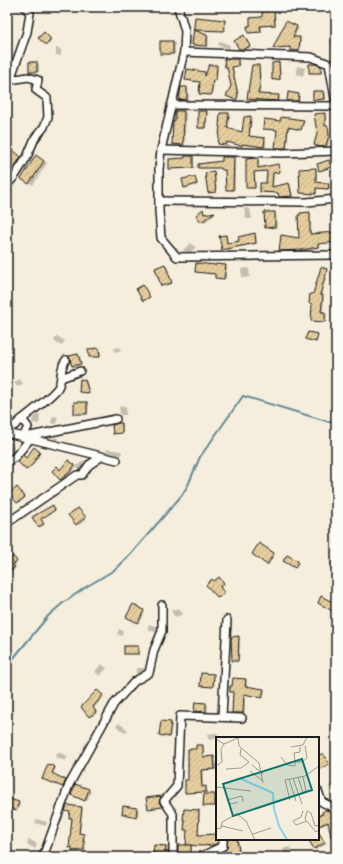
<svg xmlns="http://www.w3.org/2000/svg" width="343" height="864" viewBox="0 0 343 864" font-family="'Comic Neue',sans-serif">
<defs>
<pattern id="building-hatch" width="6" height="6" patternUnits="userSpaceOnUse"><rect width="6" height="6" fill="#e6ce9d"/><path d="M-1 1l2-2M0 6l6-6M5 7l2-2" fill="none" stroke="#c5b087"/></pattern>
</defs>
<rect width="100%" height="100%" fill="#f6eedc"/>
<filter id="ink" filterUnits="userSpaceOnUse"><feTurbulence type="fractalNoise" baseFrequency=".025" numOctaves="2"/><feDisplacementMap in="SourceGraphic" scale="8" xChannelSelector="R" yChannelSelector="G"/><feConvolveMatrix kernelMatrix="1 2 1 2 8 2 1 2 1" color-interpolation-filters="sRGB"/></filter>
<g filter="url(#ink)">
<g fill="#0003">
<path d="M274,12L275,13L276,26H262V33H249L252,27L264,18Z"/>
<path d="M195,18L225,21L226,22V31L194,30Z"/>
<path d="M286,22L299,28L294,38L301,39L300,51H292L291,50V48L274,47Z"/>
<path d="M45,34L52,40L49,45L45,43Z"/>
<path d="M207,36L209,37L208,46L193,44Z"/>
<path d="M244,36L251,47L247,50L239,48Z"/>
<path d="M335,39L336,45L332,46L330,41Z"/>
<path d="M220,41L230,45L229,49L218,45Z"/>
<path d="M173,42L175,43V54H163Z"/>
<path d="M56,48L61,49V56L56,55Z"/>
<path d="M238,60L239,61L240,66L233,67L239,97L238,100L228,95L232,86L227,68L226,67Z"/>
<path d="M30,63L39,64V72L30,71Z"/>
<path d="M279,63L280,64L281,80H275L273,79Z"/>
<path d="M216,66L218,67L217,80H214L213,95L202,94H200L201,82L188,70L207,74Z"/>
<path d="M259,66L260,67L261,86L260,95L278,96L280,97V101L248,99Z"/>
<path d="M297,66L305,68L303,76L296,74Z"/>
<path d="M320,67L322,68V73H310Z"/>
<path d="M187,88L188,89L189,100H181L180,99Z"/>
<path d="M7,92L12,95L8,102H7Z"/>
<path d="M314,92L325,93V100L314,99Z"/>
<path d="M299,95L300,96L299,101H290Z"/>
<path d="M184,112L186,113L185,146L176,145L173,144Z"/>
<path d="M206,112L208,113L206,128L200,129L199,128Z"/>
<path d="M229,114L230,115L229,129L243,134L251,117L252,118L250,137L266,140V147L244,145V146L228,142V146L219,144Z"/>
<path d="M324,114L326,115V127L329,128L330,136L328,147L317,145Z"/>
<path d="M303,121L304,122L302,130L289,127L287,148H277L278,130L266,129L281,123Z"/>
<path d="M14,151L22,158L15,169L7,163V157Z"/>
<path d="M36,156L47,163L33,185L22,178Z"/>
<path d="M193,157L194,158V168H170L186,159Z"/>
<path d="M233,158L235,159V190L227,189L230,171L223,168L199,167L223,162Z"/>
<path d="M257,159L259,160V169L278,165L280,166L281,172L274,174L273,187L289,184L291,185L293,197H281L279,194L261,192L267,184L268,172H255L256,188H247Z"/>
<path d="M329,162H330L332,168L322,171L320,170Z"/>
<path d="M315,169L317,170V184L329,185L330,186V190L317,188V194H302L301,193Z"/>
<path d="M214,172L215,173L217,192L210,193L209,192Z"/>
<path d="M195,178L196,179L198,185L186,188L184,187Z"/>
<path d="M244,208L250,209L252,219H246Z"/>
<path d="M203,210L206,215L216,213L204,223L197,215Z"/>
<path d="M275,213L276,214L277,228H267L266,227Z"/>
<path d="M310,213L311,214V235L336,233V243L319,244V248L304,251L280,250L300,239Z"/>
<path d="M254,234L256,235L257,244L224,250L223,249L226,236L227,237L228,243L240,241Z"/>
<path d="M191,243L196,248L190,252L182,251Z"/>
<path d="M165,265L167,266L172,281L162,285Z"/>
<path d="M225,266L227,267L226,279L217,278Z"/>
<path d="M247,268L249,269L250,277L244,278L242,277L241,269Z"/>
<path d="M322,269L328,271L321,296L324,297L323,313L327,314L326,322L312,320L314,295Z"/>
<path d="M317,335L319,336L317,342L308,340Z"/>
<path d="M57,336L65,341L61,346L54,341Z"/>
<path d="M120,347L121,351L115,352L114,348Z"/>
<path d="M99,349L101,350V357H90Z"/>
<path d="M78,355L80,356L82,364L74,367L72,366Z"/>
<path d="M19,379L23,383L18,387L14,383Z"/>
<path d="M85,381L87,382L90,394L80,392Z"/>
<path d="M87,403L89,404L88,414H77Z"/>
<path d="M124,406L126,407V415H121L120,414L119,407Z"/>
<path d="M38,414L40,415L39,424L32,423L33,418Z"/>
<path d="M53,416L58,417L56,424L51,423Z"/>
<path d="M7,420L10,421V424L7,425Z"/>
<path d="M122,424H123V434L114,433Z"/>
<path d="M58,437L57,440L52,438Z"/>
<path d="M10,442L12,443L16,451L7,455V443Z"/>
<path d="M34,448L41,453L33,465L28,470L26,469V459Z"/>
<path d="M107,449L121,451L122,452L121,456L108,452L106,451Z"/>
<path d="M87,459L90,460L82,469L79,470L76,467L72,472L62,480L60,479L57,467L61,471L68,461L76,466Z"/>
<path d="M17,488L26,498L19,503L17,502Z"/>
<path d="M53,506L56,510L41,519L44,525L40,527H39L34,518Z"/>
<path d="M79,510L87,519L79,525L70,515Z"/>
<path d="M7,511L10,514L7,517Z"/>
<path d="M259,545L275,554L269,565L253,554Z"/>
<path d="M287,556L299,563L297,568L285,561Z"/>
<path d="M15,559L18,563L14,566L16,568L11,573L7,570V563Z"/>
<path d="M331,561L336,562L334,569L329,568Z"/>
<path d="M220,579L225,584L221,588L225,593L220,598L218,597Z"/>
<path d="M133,606L145,612L140,623L128,616Z"/>
<path d="M179,608L183,614L175,617L171,611Z"/>
<path d="M149,624L158,627L157,633L147,629Z"/>
<path d="M119,629L123,631L122,636L117,634Z"/>
<path d="M239,637L240,638L239,661L234,662L233,661Z"/>
<path d="M138,647L140,648L139,654L125,653Z"/>
<path d="M101,664L107,668L100,676L95,672Z"/>
<path d="M136,668H144L145,669V671L137,674L136,673Z"/>
<path d="M214,674L215,675L214,687L201,686Z"/>
<path d="M246,680L247,681V687L265,691L264,698L245,694V714L235,713L233,712L234,692L231,691Z"/>
<path d="M99,693L104,697L94,708L97,713L92,717L82,707Z"/>
<path d="M196,703L208,705L207,712L195,711Z"/>
<path d="M119,723L128,730L125,733L116,726Z"/>
<path d="M171,723L172,724L170,737L162,736Z"/>
<path d="M216,733L218,734V738L210,740L208,739L207,734Z"/>
<path d="M202,746L204,747V758H216L217,770L203,771V788H207V793H188L186,792L197,750Z"/>
<path d="M58,752L68,756L65,761L55,757Z"/>
<path d="M323,754L330,765L322,769L318,764V757Z"/>
<path d="M54,767L56,768L53,775L67,781L65,788L45,780Z"/>
<path d="M335,782L336,783V794L328,787Z"/>
<path d="M76,785L91,791L87,801L74,796Z"/>
<path d="M215,795L216,796V807L204,805Z"/>
<path d="M162,797L160,803L163,807L151,809L149,808L158,807Z"/>
<path d="M7,799L20,804L17,811L7,807Z"/>
<path d="M124,807L139,810L138,817L123,814Z"/>
<path d="M81,808L83,809L80,834L85,836L84,843H85L86,851H75L73,850V848L70,847L73,819L70,818Z"/>
<path d="M198,811L200,812L199,836L220,839L219,844L216,845H189L187,830L185,829Z"/>
<path d="M326,811L336,816V836H332L329,823L318,828V814Z"/>
<path d="M36,819L47,822L46,826L35,823Z"/>
<path d="M318,830L326,844L316,850L310,841L312,839H318Z"/>
<path d="M29,839L37,844L35,849L27,844Z"/>
<path d="M229,839H238L241,857H224L228,849Z"/>
<path d="M166,846L168,847L167,856L155,854Z"/>
<path d="M191,846L192,847V856L179,855Z"/>
<path d="M290,847L291,848L293,854L286,856L284,855L283,849Z"/>
<path d="M132,851L143,853L142,857H131Z"/>
</g>
<g fill="none" stroke-linecap="round" stroke-linejoin="round">
<path stroke="#5e8a98" stroke-width="2" d="M7,666L49,615L63,603L86,587L116,569L131,554L182,495L188,485L200,457L243,396L336,424"/>
</g>
<g fill="url(#building-hatch)" stroke="#1c1c1c">
<path d="M274,11L275,25L260,26L261,32L248,33L247,26H250V18L262,17V12Z"/>
<path d="M195,17L225,20L224,31L194,30L207,35V46L192,45Z"/>
<path d="M286,21L297,26L293,37H300L299,51L290,50V47L273,48Z"/>
<path d="M44,32L50,38V41L47,44H45L38,38Z"/>
<path d="M244,35L250,46L244,49H239L234,41Z"/>
<rect x="160" y="41" width="13" height="13"/>
<path d="M224,59H238V66L232,67L238,95L236,100L226,96L231,86L227,67H225Z"/>
<rect x="29" y="62" width="8" height="10"/>
<path d="M279,62L280,79L272,80V63Z"/>
<path d="M309,64H315L321,66V73H309Z"/>
<path d="M209,65H217L216,80H213L211,95L199,94L200,82L185,80L187,69L205,72V76Z"/>
<path d="M252,65H259L260,85L258,94L279,95L278,101L247,99Z"/>
<path d="M181,87H187V99L179,100Z"/>
<path d="M313,91H323L324,99L313,100Z"/>
<path d="M288,92L299,94L298,101H287Z"/>
<path d="M175,111H184L183,145L172,144L173,121H175Z"/>
<path d="M198,111H207L206,122H205V128H198Z"/>
<path d="M220,113H229L227,128L242,132L244,117L251,116L249,136L265,138L264,147L242,144V146L227,142L226,145L218,144L220,127H219Z"/>
<path d="M325,113V126H328L329,135L326,146L321,147L314,145L317,133L314,114Z"/>
<path d="M281,117L304,120L301,130L288,127L286,148H275L277,130L263,129L264,119L280,121Z"/>
<path d="M12,149L21,157L13,169L7,164V155Z"/>
<path d="M36,155L44,161L29,184L21,179Z"/>
<path d="M185,156H193V168L169,169V159L185,158Z"/>
<path d="M222,157H234L233,190H226L225,170H222L221,168H198V164L222,161Z"/>
<path d="M258,158V168L278,164L280,172L273,173L272,187L289,183L292,196L279,197L278,193L260,192V183H266L267,171L254,172L255,188H246V159Z"/>
<path d="M329,160L331,167L319,171L317,164Z"/>
<path d="M316,168V182L329,184L328,189L316,188V194L300,193L299,169Z"/>
<path d="M214,171L216,192L208,193L205,173Z"/>
<path d="M192,177H195L197,184L184,188L182,179Z"/>
<path d="M203,209L204,214L215,212L201,222L196,215Z"/>
<path d="M264,212H275V227L265,228Z"/>
<path d="M310,212V234L336,232V242L318,244V247L302,250L279,251L281,235L299,238L298,215H300V213Z"/>
<path d="M255,233L256,243L222,250L219,236L226,235L227,243L239,241L238,237Z"/>
<path d="M196,263L216,265V264L226,265L224,279L215,278V274L195,272Z"/>
<path d="M165,264L172,283L161,286L155,268Z"/>
<path d="M321,267L327,269L320,295H323L321,312H325V322L311,321L312,304L309,303L310,294H313Z"/>
<path d="M143,285L150,297L143,301L136,289Z"/>
<path d="M308,332L318,334L316,342L305,339Z"/>
<path d="M99,348L100,357H89L88,349Z"/>
<path d="M78,354L81,364L72,366L69,356Z"/>
<path d="M80,379L85,380L89,393L79,392Z"/>
<rect x="74" y="402" width="13" height="12"/>
<path d="M119,423H122V433L113,434L112,425Z"/>
<path d="M34,447L40,452L32,465L26,470L17,461L23,455L26,458Z"/>
<path d="M68,460L75,465L70,472L60,480L52,471L57,466L60,470Z"/>
<path d="M17,487L25,497L17,503L9,494Z"/>
<path d="M53,505L55,510L41,519L44,524L38,527L32,517Z"/>
<path d="M78,508L86,517L76,525L68,515Z"/>
<path d="M259,543L274,553L267,565L252,554Z"/>
<path d="M287,555L298,561L295,568L283,561Z"/>
<path d="M13,556L17,561L13,565L15,567L7,574V562Z"/>
<path d="M219,577L224,583L220,587L224,592L218,598L206,585L212,579L214,581Z"/>
<path d="M321,596L336,604V613L318,603Z"/>
<path d="M133,604L144,610L138,623L126,617Z"/>
<path d="M239,636L238,661H232L231,637Z"/>
<rect x="124" y="646" width="14" height="8"/>
<path d="M201,673L214,674L213,687L200,686Z"/>
<path d="M233,678L246,679L245,686L264,689L262,698L244,694L243,713H232L233,692H230V686H232Z"/>
<path d="M97,690L103,695L93,707L96,712L89,717L81,707Z"/>
<path d="M195,702L206,703V712L194,711Z"/>
<path d="M161,721L171,722L169,737L159,735Z"/>
<path d="M196,745H203V757L214,756L215,769L201,770L202,787L206,786V792L185,793V780H188V749H196Z"/>
<path d="M323,753L329,764L318,770V756Z"/>
<path d="M48,764L55,767L52,773L66,780L63,787L42,779Z"/>
<path d="M75,784L89,789L85,801L71,795Z"/>
<path d="M204,794H215V806H203Z"/>
<path d="M161,796L159,802L162,807L148,809L146,798Z"/>
<path d="M7,798L19,802L16,811L7,807Z"/>
<path d="M67,805L82,807L79,833L84,834L83,842L84,841V850L72,851V847L69,848L72,818H69L70,812L65,811Z"/>
<path d="M123,806L137,808L136,817L122,814Z"/>
<path d="M184,809L199,810L198,835L217,834L218,843L213,845L202,846L186,845L187,830H184L185,820H183Z"/>
<path d="M326,810L334,814L336,818V836L331,837L328,822L318,826V816L323,814L322,812Z"/>
<path d="M318,831L325,843L314,849L308,839H318Z"/>
<path d="M228,839H237L240,857H223L222,852L227,848Z"/>
<path d="M154,845L166,846L165,855L153,854Z"/>
<rect x="178" y="845" width="13" height="10"/>
</g>
<g fill="none" stroke-linecap="round" stroke-linejoin="round">
<g stroke="#1c1c1c" stroke-width="10">
<g id="street">
<path d="M178,7L185,31L184,52L161,150L159,169V211L161,238L177,257L336,255"/>
<path d="M184,52L311,57L329,64L336,104"/>
<path d="M7,79L10,80L27,32L30,13L25,7"/>
<path d="M171,105L336,106"/>
<path d="M161,150L282,153L336,151"/>
<path d="M7,185L15,176L27,157L35,138L44,127L48,117L47,98L36,90L38,80L28,77L10,80"/>
<path d="M159,201L307,202L336,199"/>
<path d="M61,378L80,371"/>
<path d="M22,419L28,427L23,437"/>
<path d="M7,429L14,426C25,416 48,400 57,389C64,380 58,369 66,360"/>
<path d="M7,433L117,460"/>
<path d="M25,437L116,419"/>
<path d="M7,462L15,457L30,439"/>
<path d="M7,523L77,475H82L89,465L101,457"/>
<path d="M222,717L227,620"/>
<path d="M318,791L322,802L336,809"/>
<path d="M43,857L69,785L114,704L135,681L149,673L154,650L162,631V605"/>
<path d="M173,857V814L164,801L177,786L180,716L242,718"/>
<path d="M200,857L223,846V839"/>
</g>
</g>
<use href="#street" stroke="#fdfcf7" stroke-width="7"/>
</g>
</g>
<g transform="translate(216 737)">
<rect width="103" height="103" fill="#f6eedc"/>
<path fill="none" stroke="#8ad4eb" stroke-width="2" d="M23,41L57,56L58,72L63,89L71,103"/>
<path fill="none" stroke="#9f9a8f" stroke-width="1" d="M22,1L23,9L43,26L47,46M0,2L8,7L24,0M75,10L87,8L91,0M84,10V15L78,16L79,25H86L91,21L89,9M65,20L71,28L79,29V25M36,28L47,37M0,29L6,25L5,12L8,7M10,32L25,31L33,25L24,18L25,12M34,34L47,44M82,40L87,56M77,41L86,67M73,42L80,64M0,50L35,54M83,58L90,54L87,40M74,63L69,43L89,39L103,29M22,65L15,67L11,63L26,59L27,65M87,74L85,80L77,84L80,88L91,84M103,88L99,89L95,76L91,74L89,82L100,95L103,93M6,89L27,94M0,92L5,91L6,85L21,77L30,84L39,103M37,97L55,91"/>
<path fill="#0f766e" fill-opacity="0.15" stroke="#0f766e" stroke-width="2" d="M86,22L96,53L17,79L7,47Z"/>
<rect width="103" height="103" fill="none" stroke="#1c1c1c" stroke-width="2"/>
</g>
<rect width="343" height="864" fill="none" stroke="#fdfcf7" stroke-width="24"/>
<rect x="12" y="12" width="319" height="840" fill="none" stroke="#1c1c1c" stroke-width="1.5" filter="url(#ink)"/>
</svg>
